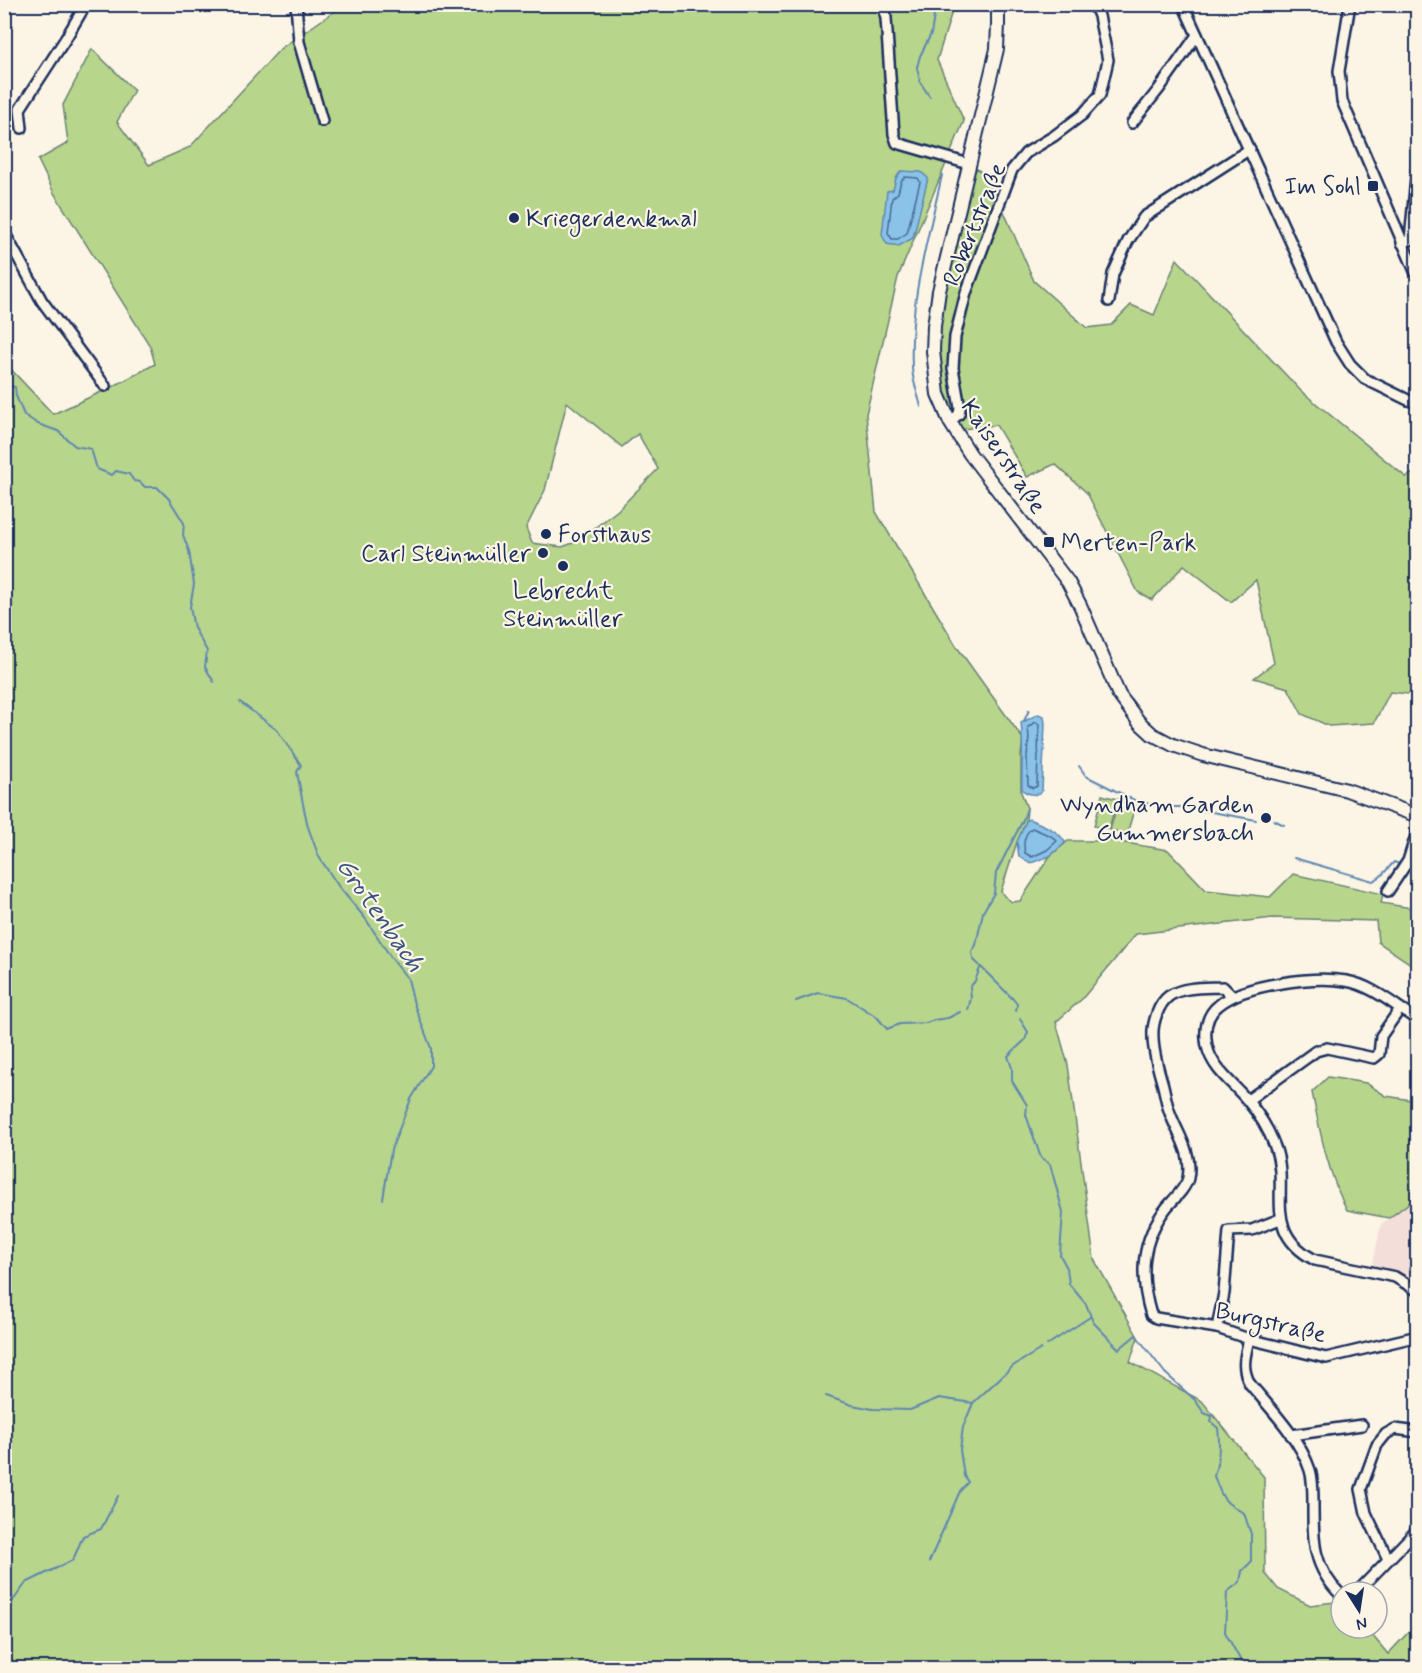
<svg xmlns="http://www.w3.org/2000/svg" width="1422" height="1673" viewBox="0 0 1422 1673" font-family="Mynerve,sans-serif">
<rect width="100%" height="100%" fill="#fcf5e5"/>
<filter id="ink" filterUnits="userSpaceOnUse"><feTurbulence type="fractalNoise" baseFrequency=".0167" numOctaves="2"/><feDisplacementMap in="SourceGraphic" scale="12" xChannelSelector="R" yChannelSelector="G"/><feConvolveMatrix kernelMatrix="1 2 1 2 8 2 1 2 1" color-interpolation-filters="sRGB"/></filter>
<g filter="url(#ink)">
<path fill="#f4deda" d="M1417,1197V1286L1395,1273L1372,1267L1381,1224Z"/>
<g fill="#b8d58c" stroke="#6a8275" stroke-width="1.5" fill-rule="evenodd">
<path d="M344,5H954L937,60L964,121L898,277L866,414L876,512L957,647L1023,739L1021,755V792L1027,808L1026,821L1017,842L1001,891L1004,896L1012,902L1020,901L1050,856L1068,841H1113L1168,850L1206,890L1270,897L1293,874L1383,894L1381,903L1417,909V968L1378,942L1376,921L1273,918L1136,934L1082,999L1056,1022L1068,1065L1094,1259L1138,1337L1130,1362L1202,1401L1264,1477L1265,1573L1278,1589L1310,1605L1335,1602L1341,1607V1628H1366L1388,1654L1417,1623V1668H5L4,362L53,414L112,387L155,364L150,346L54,193L38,160L68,143L63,105L92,49L134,90L117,122L149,165L190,147L281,48ZM567,402L622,447L638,434L658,469L618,510L576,542L562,547L532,543L526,528L545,490Z"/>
<path d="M969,164L989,177L1034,281L1087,328L1111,325L1131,305L1154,315L1177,259L1301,391L1406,477L1417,471V695L1390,692L1374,723L1329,726L1302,714L1288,688L1254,678L1274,663L1256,580L1231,602L1184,565L1152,600L1138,592L1087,493L1055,464L1027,477L996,425L963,429L950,422L933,351Z"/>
<path d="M1102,795L1117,799L1109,829L1094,826Z"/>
<path d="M1119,799L1136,803L1127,834L1110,830Z"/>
<path d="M1328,1077L1366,1083L1386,1096L1417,1101V1197L1389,1218L1347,1210C1328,1174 1320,1132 1312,1092Z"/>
</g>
<g fill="#8ac2e8" stroke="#5e87b1" stroke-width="1.5">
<path d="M901,171L921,172L928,178L913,238L899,246L887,244L882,235L887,191L893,190L896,178Z"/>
<path d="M1038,714L1044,716L1045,724L1042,791L1039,794C1033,795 1026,794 1022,789C1021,767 1024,745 1021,723Z"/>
<path d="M1029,819C1042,825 1057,829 1065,842L1064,844L1050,856L1031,863L1019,857L1017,842L1026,821Z"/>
</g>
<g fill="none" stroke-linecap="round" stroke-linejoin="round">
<g stroke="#476a95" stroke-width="1.5">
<path d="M905,177L918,178L920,182L907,233L898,239H892L888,233L892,198L898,193L901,181Z"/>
<path d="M1036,722L1039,725L1037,786L1033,788L1028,785L1027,756L1029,738L1028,727Z"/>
<path d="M1032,828L1051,836L1057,841L1047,850L1032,857L1025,853C1023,844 1024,834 1032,828Z"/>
</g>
<g stroke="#5e87b1" stroke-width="2">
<path d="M930,97L920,82L917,67L920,56L931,34L936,4"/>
<path d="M4,385L15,387L16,396L24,415L38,424L58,431L75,446L91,449L97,469L112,475L116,471L129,474L134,481L140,482L145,487H157L169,499L184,523L183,535L189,551L194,584L190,607L194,628L207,651L205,667L214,682"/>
<path d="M921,407C918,394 912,380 912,367C909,301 928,239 942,175"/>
<path d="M240,702L277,730L301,765L297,772L303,804L308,827L319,857L339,887L365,918L392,959L408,979L414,1004L431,1048V1066L411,1099L391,1150L383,1199"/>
<path d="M1024,721L1029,710"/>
<path d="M1079,766L1086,776L1136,801L1164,807H1184L1256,820"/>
<path d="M1274,820L1284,825"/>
<path d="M1294,858L1373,881L1380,877L1394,862L1399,864"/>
<path d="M796,1001L818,993L847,998L877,1017L887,1029L900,1024L926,1023L934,1020L948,1018L960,1012"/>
<path d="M968,1010L971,998L970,987L975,981L980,968"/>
<path d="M1016,1011L1017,1004L1013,999L973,959L972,952L976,945L983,912L994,893L996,873L1023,820L1027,808"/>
<path d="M1020,1019L1028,1032L1025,1040L1008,1056L1012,1068V1081L1027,1105L1026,1115L1041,1158L1050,1164L1063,1212L1060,1255L1067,1268L1069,1284L1086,1304L1093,1322L1119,1349L1136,1335L1165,1373L1195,1400L1204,1413L1212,1416L1211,1422L1218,1428C1220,1444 1219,1461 1214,1476C1222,1498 1223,1502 1244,1513L1251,1534V1562L1242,1571L1240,1582L1227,1592L1225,1632L1242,1663L1244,1668"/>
<path d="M1047,1345L1090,1317"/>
<path d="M826,1396L852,1405L873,1409L910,1410L939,1398L973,1403"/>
<path d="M929,1562L960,1491L968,1482L964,1476L960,1450L963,1427L973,1403L1013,1366L1041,1349"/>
<path d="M4,1613L26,1583L73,1560L83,1536L101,1529L118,1496"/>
</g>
<g stroke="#1b2f5e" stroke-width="14">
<g id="minor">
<path d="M296,4L299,42L322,121"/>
<path d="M883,4L886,18L894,134L897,143L969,164"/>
<path d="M1183,4L1336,342L1350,364L1365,379L1408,400L1418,403"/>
<path d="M1350,4L1339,71L1342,101L1418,278"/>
<path d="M1132,123L1159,89L1197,35"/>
<path d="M22,128L20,109L66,38L86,4"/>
<path d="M4,232L42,301L105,386"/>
<path d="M1402,243L1410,240L1418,157"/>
<path d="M1109,301L1113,274L1128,241L1144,217L1250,149"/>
<path d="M950,422L959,414L960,408L953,368L955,337L966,293L1012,170L1026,153L1054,136L1082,115L1100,95L1108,60L1099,16L1094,4"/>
<path d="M1388,891L1408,861L1418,829"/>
<path d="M1232,996L1223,987C1206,988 1184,986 1169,996C1158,1004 1152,1024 1153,1037C1153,1052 1158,1068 1162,1082C1165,1092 1166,1103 1170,1113C1178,1135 1193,1153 1188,1178C1186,1188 1174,1199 1167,1207C1141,1240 1139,1275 1151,1315L1156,1318L1217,1328L1249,1339L1326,1358L1418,1336"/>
<path d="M1418,1020C1395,1006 1372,985 1346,981C1314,976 1244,984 1219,1005C1206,1015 1204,1031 1207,1046C1212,1069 1233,1083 1247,1100C1259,1114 1269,1130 1275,1147C1291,1189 1260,1231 1315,1260L1395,1277L1418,1291"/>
<path d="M1248,1100L1316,1051L1327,1048L1374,1058L1379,1054L1381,1036L1400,1009"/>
<path d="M1217,1328L1224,1293L1229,1231L1252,1230L1280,1219"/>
<path d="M1249,1339C1245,1357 1241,1367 1250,1384C1271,1409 1300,1439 1310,1470C1313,1479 1313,1492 1313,1502C1313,1540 1312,1566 1341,1595"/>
<path d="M1291,1435L1362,1425"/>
<path d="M1388,1559L1366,1513L1361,1489L1377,1445L1386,1434L1395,1429L1418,1432"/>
<path d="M1357,1592L1418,1529"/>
</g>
</g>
<g stroke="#1b2f5e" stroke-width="16">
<path id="tertiary" d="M998,4V24L997,49L939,291L934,326L933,351L938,394L950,422L970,454L1068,582L1080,605L1119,695L1139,722L1152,734L1173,745L1203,755L1347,790L1418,816"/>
</g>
<use href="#minor" stroke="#fcf5e5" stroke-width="9"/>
<use href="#tertiary" stroke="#fcf5e5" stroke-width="12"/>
</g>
</g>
<g fill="#1b2f5e" stroke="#fcf5e5" stroke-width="2">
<rect x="1367" y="180" width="12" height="12" rx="3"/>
<circle cx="514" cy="218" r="6"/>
<circle cx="546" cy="534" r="6"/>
<rect x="1043" y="536" width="12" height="12" rx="3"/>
<circle cx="543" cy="553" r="6"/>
<circle cx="563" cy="566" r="6"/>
<circle cx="1266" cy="818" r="6"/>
</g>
<g text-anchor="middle" stroke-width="4.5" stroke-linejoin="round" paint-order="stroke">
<g font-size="24" fill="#1b2f5e" stroke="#fcf5e5" text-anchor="end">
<text x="1361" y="194">Im Sohl</text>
<text x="526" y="226" text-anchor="start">Kriegerdenkmal</text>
<text x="558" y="542" text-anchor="start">Forsthaus</text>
<text x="1061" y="550" text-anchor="start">Merten-Park</text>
<text x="531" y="561">Carl Steinmüller</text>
<text x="563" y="598" text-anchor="middle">Lebrecht<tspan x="563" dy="28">Steinmüller</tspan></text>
<text x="1254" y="812">Wyndham Garden<tspan x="1254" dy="28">Gummersbach</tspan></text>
</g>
<g font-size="24" fill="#1b2f5e" stroke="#fcf5e5">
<text transform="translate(974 224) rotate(-68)" y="8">Robertstraße</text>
<text transform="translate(1004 456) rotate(56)" y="8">Kaiserstraße</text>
<text transform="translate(1271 1322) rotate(13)" y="8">Burgstraße</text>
</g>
<g font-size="26" font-style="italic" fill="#375480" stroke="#fcf5e5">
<text transform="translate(381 914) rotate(55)" y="9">Grotenbach</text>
</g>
</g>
<rect width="1422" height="1673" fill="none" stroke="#fcf5e5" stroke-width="24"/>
<rect x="12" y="12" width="1398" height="1649" fill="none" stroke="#1b2f5e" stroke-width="2" filter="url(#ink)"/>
<g transform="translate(1359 1610) rotate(168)"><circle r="28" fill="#fcf5e5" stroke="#a2a6af" stroke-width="1.5"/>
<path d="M0-4.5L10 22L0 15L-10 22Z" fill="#1b2f5e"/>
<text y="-9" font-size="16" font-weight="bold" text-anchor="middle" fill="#1b2f5e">N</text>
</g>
</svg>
